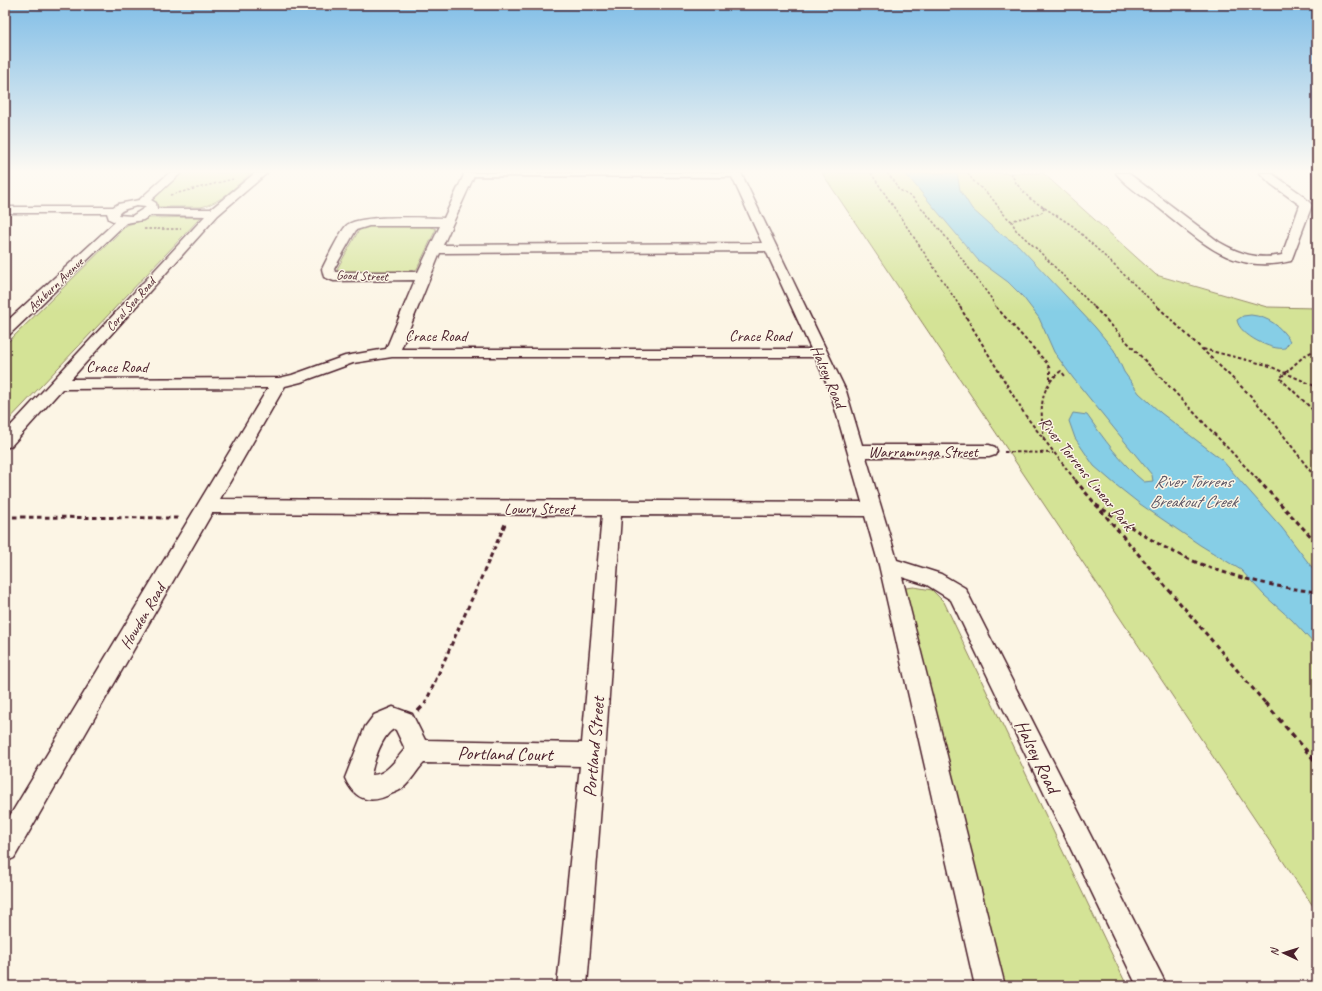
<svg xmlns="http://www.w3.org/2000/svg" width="1322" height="991" viewBox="0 0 1322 991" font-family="Caveat,sans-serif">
<rect width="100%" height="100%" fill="#fcf5e5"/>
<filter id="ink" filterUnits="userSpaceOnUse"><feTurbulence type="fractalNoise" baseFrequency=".025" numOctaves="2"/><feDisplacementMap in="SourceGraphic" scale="8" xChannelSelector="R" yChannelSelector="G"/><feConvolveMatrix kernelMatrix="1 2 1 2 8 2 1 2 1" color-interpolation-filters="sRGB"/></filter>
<g filter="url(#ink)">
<g fill="#d4e396" stroke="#8f8160">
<path d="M180,173H251C236,186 221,203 201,207H159L155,205L153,200Z"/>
<path d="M822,173H1043L1156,275L1267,307L1317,308V912Z"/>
<path d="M201,217L5,424V345L127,225L150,218Z"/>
<path d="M376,225L428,226L436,229L417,269L407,272H338L337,269L359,230L367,226Z"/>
<path d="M914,587L932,590L944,602L1127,986H1000L900,591L906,588Z"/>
</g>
<g fill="#86cee6" stroke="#6e889b">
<path d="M905,173H957L960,190L972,209L998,232L1018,245L1095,327L1114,350L1124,372L1139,393L1161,413L1221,459L1282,528L1317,574V647L1292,620L1264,595L1241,570L1200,545L1140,504L1116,485L1094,466L1075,438L1069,421L1073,413L1087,415C1104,439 1121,463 1144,482L1153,481L1152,475L1073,378L1054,352L1039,318L1023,297L1008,282L978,260Z"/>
<path d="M1251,315C1269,317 1280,326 1290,341L1285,348C1272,351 1239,335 1237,320L1243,316Z"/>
</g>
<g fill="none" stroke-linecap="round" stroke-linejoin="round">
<g stroke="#4a1f2b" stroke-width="3">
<g id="minor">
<path d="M169,173H181L151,200L156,203L157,209H211L255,173H267L218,215L71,379L279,378L292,375L345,356L386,349L415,280L334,281L324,277L322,269C327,259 339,234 346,226C358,214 425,218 444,218L464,175L463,173H741L846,391L862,445H989L995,447L997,451L995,455L989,457H866L897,560L941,574L965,588L1167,986H1137L951,600L927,585L902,577L1005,986H975L879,565L865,516L621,515L605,755L587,986H557L580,766L424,763C417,770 411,781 404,787C401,790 396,792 393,793C371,805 355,801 345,778L365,727L374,715L393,707L412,714L425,740L582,743L602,515L212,513L14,858L5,862V824L268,388L62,389L11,446L5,448V432L205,216L151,215L143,220L126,223L10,334L5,335V323L115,222L109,219L107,213H5V207H113L118,204L139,200ZM474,176L732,177L762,243L443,245ZM136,206L146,207L132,216L118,215C121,209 130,208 136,206ZM369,226H440L418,272H335L334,269L356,230ZM766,251L811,349H401L440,253ZM392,357H815L830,391L862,502L220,499L285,386L301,382L353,363ZM394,729L396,730L405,749C396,759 386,776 371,775C373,764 382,734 394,729Z"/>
<path d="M1116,173H1128L1219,242C1240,254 1258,260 1282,255L1300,205L1271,184L1260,173H1271L1301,194L1312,205L1291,261C1232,275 1202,242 1159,208C1145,198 1127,187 1116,173Z"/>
</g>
</g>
<g stroke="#4a1f2b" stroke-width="1.5" stroke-dasharray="2.5 2" stroke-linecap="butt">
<path d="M871,173L961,308"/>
<path d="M887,173L895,182L898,189L913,198L942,232L991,298L996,308"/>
<path d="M968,173C973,183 982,188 990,196C998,205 1002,215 1013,222"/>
<path d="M1011,173L1016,183L1029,198L1073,226L1159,308"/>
<path d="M170,195L233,179"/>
<path d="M1044,207L1042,212L1039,214L1014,220L1012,222L1016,230L1038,250L1095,308"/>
<path d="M144,229H181"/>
</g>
<g stroke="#4a1f2b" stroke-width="2" stroke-dasharray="3.5 2.5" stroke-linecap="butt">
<path d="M960,307L1025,415L1076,481"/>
<path d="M996,307L1046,362L1050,369V380"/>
<path d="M1094,307L1259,481"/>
<path d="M1158,307L1249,394L1272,420L1317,480"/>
<path d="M1317,349L1304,356L1280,378L1317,414"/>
<path d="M1044,440C1041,413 1037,389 1061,371L1065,376"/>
<path d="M1004,452L1053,453"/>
</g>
<g stroke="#4a1f2b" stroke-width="3" stroke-dasharray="4.5 3.5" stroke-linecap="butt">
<path d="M1075,480L1266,704"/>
<path d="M1258,480L1317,543"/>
<path d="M1096,505C1119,519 1142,535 1166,548C1213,573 1265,586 1317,592"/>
<path d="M5,517L180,518"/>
<path d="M425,704L506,522"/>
</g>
<g stroke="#4a1f2b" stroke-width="3.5" stroke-dasharray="5.5 4.5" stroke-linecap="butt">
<path d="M1265,703L1317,763"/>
<path d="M418,711L426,703"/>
</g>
<use href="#minor" fill="#fcf5e5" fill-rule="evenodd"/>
<path stroke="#4a1f2b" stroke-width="2" stroke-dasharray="3.5 2.5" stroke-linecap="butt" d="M1203,349L1267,365L1317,387"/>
</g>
</g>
<linearGradient id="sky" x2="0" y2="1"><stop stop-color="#81bee7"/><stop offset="0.55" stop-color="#fefaf3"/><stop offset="1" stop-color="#fefaf3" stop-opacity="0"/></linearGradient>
<rect width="1322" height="312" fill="url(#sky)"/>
<g text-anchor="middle" stroke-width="3" stroke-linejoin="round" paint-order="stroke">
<g font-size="13" fill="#4a1f2b" stroke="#fcf5e5">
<text transform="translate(362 275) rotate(2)" y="5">Good Street</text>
<text transform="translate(55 284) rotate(-44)" y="5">Ashburn Avenue</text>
<text transform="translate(130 304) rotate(-48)" y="5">Coral Sea Road</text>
</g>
<g font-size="16" fill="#4a1f2b" stroke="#fcf5e5">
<text x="436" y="341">Crace Road</text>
<text x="760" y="341">Crace Road</text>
<text x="117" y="372">Crace Road</text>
<text transform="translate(829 376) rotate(67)" y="6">Halsey Road</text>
<text x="923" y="457">Warramunga Street</text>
<text transform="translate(1087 473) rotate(51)" y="6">River Torrens Linear Park</text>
<text x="539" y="514">Lowry Street</text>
<text transform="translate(142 616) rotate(-59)" y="6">Howden Road</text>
</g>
<g font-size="17" font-style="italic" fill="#5c5463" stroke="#fcf5e5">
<text x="1193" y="487">River Torrens<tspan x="1193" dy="20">Breakout Creek</tspan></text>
</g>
<g font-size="19" fill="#4a1f2b" stroke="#fcf5e5">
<text transform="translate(593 747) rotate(-85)" y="7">Portland Street</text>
<text transform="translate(505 753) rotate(1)" y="7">Portland Court</text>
<text transform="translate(1038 756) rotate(64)" y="7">Halsey Road</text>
</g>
</g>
<rect width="1322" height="991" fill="none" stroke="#fcf5e5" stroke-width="20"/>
<rect x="10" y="10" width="1302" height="971" fill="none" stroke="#4a1f2b" stroke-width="1.5" filter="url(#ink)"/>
<g transform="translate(1284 953) rotate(274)" stroke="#fcf5e5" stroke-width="3" paint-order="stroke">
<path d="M0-3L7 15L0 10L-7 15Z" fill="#4a1f2b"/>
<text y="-6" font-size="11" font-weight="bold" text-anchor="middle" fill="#4a1f2b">N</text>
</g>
</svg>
